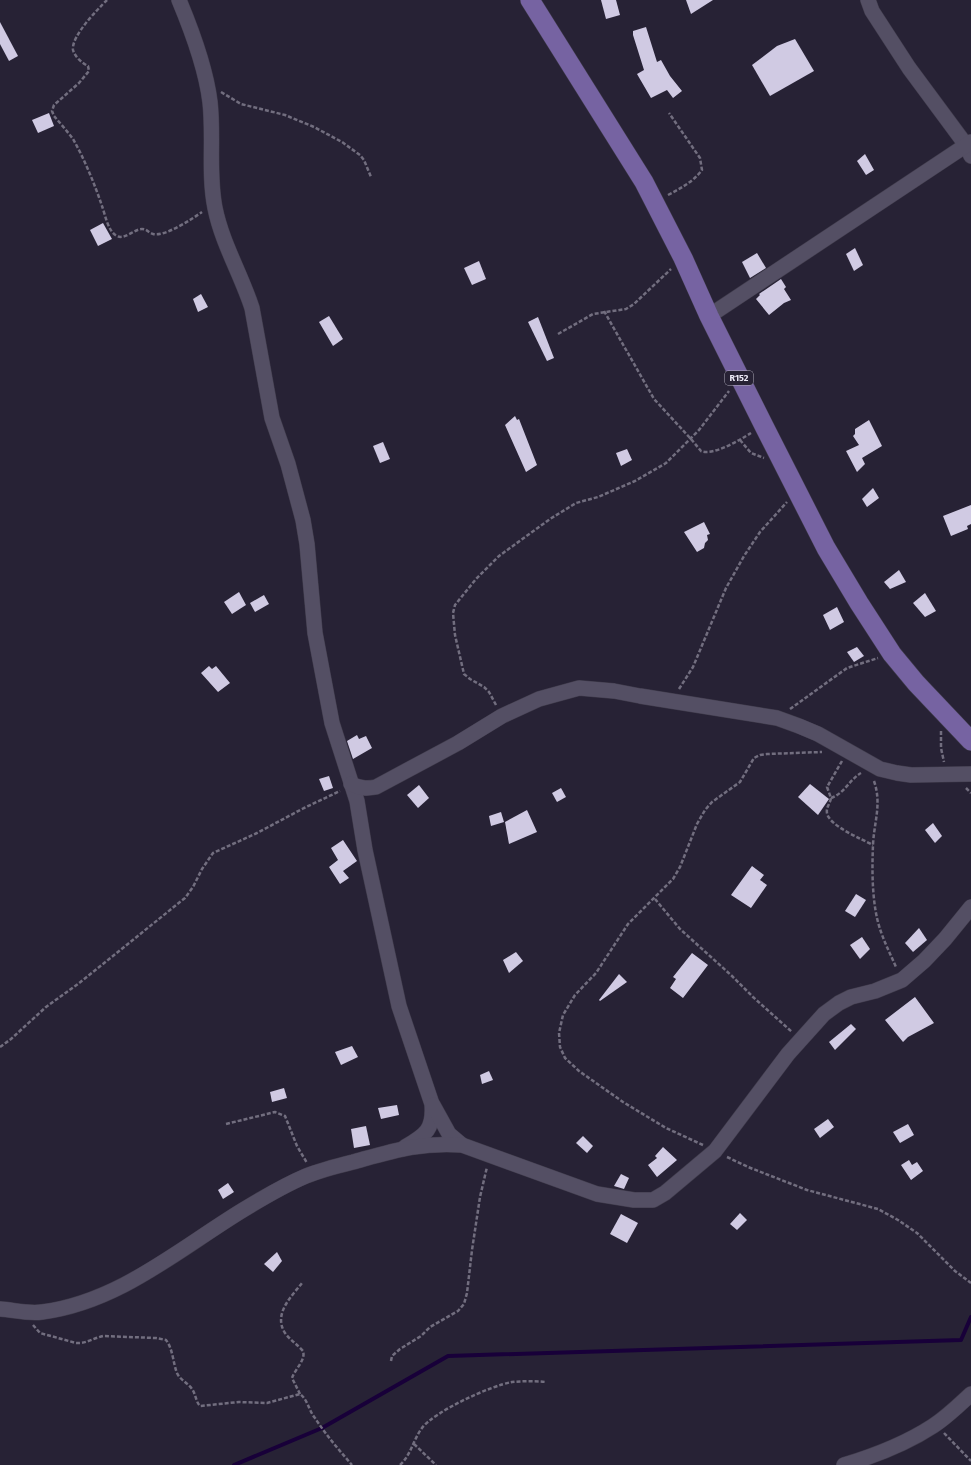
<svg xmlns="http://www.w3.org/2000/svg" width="971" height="1465" viewBox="0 0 971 1465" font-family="'Fira Sans',sans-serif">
<rect width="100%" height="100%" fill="#272235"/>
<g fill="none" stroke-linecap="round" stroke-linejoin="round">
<path stroke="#180039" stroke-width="4" d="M234,1465L322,1428L448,1356L961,1340L971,1317"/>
</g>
<g fill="#d0cae3">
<path d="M601,0H616L620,15L606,19Z"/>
<path d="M686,0H713L691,14Z"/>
<path d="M0,22L18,56L9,61L0,44Z"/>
<path d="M646,27L657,62L661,60L670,76L682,91L673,98L667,90L651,98L637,74L644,70L633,35V31Z"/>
<path d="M795,39L814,71L770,96L752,65L777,46Z"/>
<path d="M49,113L54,126L38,133L32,120Z"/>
<path d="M865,154L874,170L866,175L857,161Z"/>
<path d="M103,223L112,239L98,246L90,230Z"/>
<path d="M855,248L863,265L854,271L846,254Z"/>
<path d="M757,253L766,268L750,278L742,262Z"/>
<path d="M479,261L486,279L472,285L464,268Z"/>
<path d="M781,279L786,287L784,289L791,300L784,303L769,315L756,299L760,295L759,294Z"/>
<path d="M201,294L208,307L198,312L193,299Z"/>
<path d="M329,316L343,339L333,346L319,322Z"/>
<path d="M538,317L554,358L547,361L528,322Z"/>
<path d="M515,416L517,420L519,419L537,465L526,472L505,425Z"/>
<path d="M869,420L882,446L862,458L865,464L857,472L846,451L859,445L853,436L855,434V429Z"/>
<path d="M383,442L390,459L380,463L373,446Z"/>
<path d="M627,449L632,460L621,466L616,453Z"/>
<path d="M873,488L879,498L867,507L862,499Z"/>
<path d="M971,505V524L967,526L968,529L951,536L943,516Z"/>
<path d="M704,522L710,534L707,535L708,540L705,543L704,548L697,552L684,532Z"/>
<path d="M899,570L906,582L890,589L884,582Z"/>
<path d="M239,592L246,605L232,614L224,602Z"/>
<path d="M925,593L936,611L925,617L913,603Z"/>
<path d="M264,595L269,604L255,612L250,603Z"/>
<path d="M837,607L844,622L830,630L823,615Z"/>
<path d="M857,647L864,656L854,662L847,652Z"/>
<path d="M209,666L212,669L216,666L230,683L218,692L201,673Z"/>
<path d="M357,735L359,739L366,736L372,748L353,759L347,741Z"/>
<path d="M329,776L333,788L324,791L319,779Z"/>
<path d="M810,784L829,799L818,815L798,797Z"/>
<path d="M419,785L429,798L418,808L407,795Z"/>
<path d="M561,788L566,797L557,802L552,793Z"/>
<path d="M527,810L537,832L509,844L505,822Z"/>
<path d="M501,812L504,822L491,826L489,816Z"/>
<path d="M933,823L942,836L935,843L925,830Z"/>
<path d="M343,840L357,861L343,871L349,878L340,884L329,867L338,860L331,848Z"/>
<path d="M752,866L764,875L760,880L767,885L751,908L731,895Z"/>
<path d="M856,894L866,900L855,917L845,911Z"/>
<path d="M919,928L927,940L913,952L905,943Z"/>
<path d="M862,937L870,949L860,959L850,945Z"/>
<path d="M516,952L523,961L509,973L503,960Z"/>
<path d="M692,953L708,965L683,998L670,988L676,979L673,977Z"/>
<path d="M619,974L627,982L600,1001L599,1000Z"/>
<path d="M915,997L934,1023L908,1037L903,1042L885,1020Z"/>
<path d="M851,1024L856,1029L835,1050L829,1042Z"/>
<path d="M352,1046L358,1057L341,1065L335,1052Z"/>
<path d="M489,1071L493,1080L482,1084L480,1075Z"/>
<path d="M284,1088L287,1098L272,1102L270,1092Z"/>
<path d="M397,1105L399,1115L381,1119L378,1108Z"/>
<path d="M828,1119L834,1127L820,1138L814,1129Z"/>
<path d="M908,1124L914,1135L900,1143L893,1132Z"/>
<path d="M366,1126L370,1145L354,1148L351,1129Z"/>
<path d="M583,1136L593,1146L587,1153L576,1143Z"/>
<path d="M663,1147L677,1160L657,1177L648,1165L657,1158L655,1156Z"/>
<path d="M909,1160L912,1165L917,1162L923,1171L911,1180L901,1165Z"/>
<path d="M621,1174L629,1178L624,1189L614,1186Z"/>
<path d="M228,1183L234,1192L223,1199L218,1190Z"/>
<path d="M740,1213L747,1220L737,1230L730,1224Z"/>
<path d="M621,1214L638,1223L627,1243L610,1234Z"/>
<path d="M277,1252L282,1261L273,1272L264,1264Z"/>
</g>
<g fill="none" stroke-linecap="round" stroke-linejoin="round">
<g stroke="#403c4c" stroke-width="16">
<g id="minor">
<path d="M179,0C192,31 206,69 210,102C214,137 208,173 215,208C222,243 241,274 252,308L272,418L288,464L303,520L307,544L315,633L332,723L357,801L365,850L399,1006L432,1104C434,1129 426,1135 405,1147"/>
<path d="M868,0L872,11L909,68L966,145L971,156"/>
<path d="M709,316L971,142"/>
<path d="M351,784C360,788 366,789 376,787L458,743L502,716L539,699L579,688L614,691L640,696L777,718L799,726L818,734L880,769L897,773L911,775L971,774"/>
<path d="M433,1105L449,1134L462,1145"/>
<path d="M0,1309C14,1310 28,1314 42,1312C119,1302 179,1249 243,1210C261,1199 287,1184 306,1176C321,1170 337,1166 353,1162C393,1151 420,1142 462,1145L597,1194L634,1200H653L665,1193L715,1151L788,1054L824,1014L839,1003L851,997L875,991L902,980L924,961L945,939L971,907"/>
<path d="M844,1465C874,1456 907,1443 933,1426C947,1417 959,1405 971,1394"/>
</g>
</g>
<g stroke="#403c4c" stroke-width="20">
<path id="major" d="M530,0L644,182L683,258L709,316L764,426L826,548L859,603L892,654L916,683L971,741"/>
</g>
<g stroke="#726e7f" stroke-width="2.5" stroke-dasharray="4 2" stroke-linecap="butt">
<path d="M107,0C98,9 71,36 73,50C75,57 82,63 88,66L89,71L79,83L54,105L52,111L54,116C60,123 67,131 73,139C84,158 95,185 102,206C105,214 108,232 117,236C125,240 134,229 142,229C147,229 149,233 153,234C165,237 192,219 202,212"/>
<path d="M221,92L241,104L285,115L314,127L342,142L360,155L364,160L371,177"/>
<path d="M668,195C681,188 693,182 702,170L700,158L669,113"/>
<path d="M604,311L654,399L691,439L701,451C713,456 740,440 751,433"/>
<path d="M558,334L593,314L626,309L634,304L671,269"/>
<path d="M740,440L751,453L764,458"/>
<path d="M679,689L693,667L726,588L744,556L760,532L787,502"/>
<path d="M496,705L489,692L484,687L470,679L464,674L455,635L453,613L455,605L476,579L499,556L550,519L576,503L598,497L635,481L666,463L699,430L729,391"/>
<path d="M790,709L847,668L878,658"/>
<path d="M941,731V748L944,762"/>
<path d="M842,761L827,787L831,798C830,804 826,807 827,813C829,826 862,839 873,845"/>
<path d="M874,781C882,804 874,822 873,845C872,869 872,895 877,918C881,936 889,951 896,967"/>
<path d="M966,788L971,793"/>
<path d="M831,798C845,793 849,780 861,773"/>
<path d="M655,899L680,929L732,976L753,997L792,1032"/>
<path d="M0,1047L11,1039L46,1007L78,984L185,898L193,887L202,869L213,853L257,833L304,808L340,791"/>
<path d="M226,1124L275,1112L285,1116L297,1146L307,1163"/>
<path d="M703,1145L666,1128L623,1102L579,1071L565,1058L560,1047L559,1033L563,1015L575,995L596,973L628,924L673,879L680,867L697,824L705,810L712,802L740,782L754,758L760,755L767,754L822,752"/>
<path d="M727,1157L748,1167L807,1190L878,1209L898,1220L917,1233L955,1271L971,1283"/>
<path d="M33,1325L40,1333L76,1343C85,1344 94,1338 103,1336L156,1338L166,1340C173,1349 173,1363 177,1373C180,1380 188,1383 192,1389C196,1395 196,1402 200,1406L239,1402L267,1403L300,1394C308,1400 309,1411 315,1418C326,1435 339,1450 352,1465"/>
<path d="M391,1361L392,1356L400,1349L421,1336L430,1327L458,1311L464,1304L467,1293L472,1250L480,1197L487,1167"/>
<path d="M300,1394L292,1378C295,1369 306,1360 303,1351C297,1344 290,1340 285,1333C273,1314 291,1297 302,1283"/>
<path d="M944,1433L971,1461"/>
<path d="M414,1444L436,1465"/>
<path d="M400,1465C411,1455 413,1440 422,1428C435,1411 490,1386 512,1382C523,1381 535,1381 546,1382"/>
</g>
<use href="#minor" stroke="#544f64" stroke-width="15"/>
<use href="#major" stroke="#7663a2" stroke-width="19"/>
</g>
<g text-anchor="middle" stroke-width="4" stroke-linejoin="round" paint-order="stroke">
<rect fill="#272235" stroke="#b1adbc" stroke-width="1" x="725" y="371" width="28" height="14" rx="3"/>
<g font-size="9" font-weight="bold" fill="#ece9f6">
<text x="739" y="381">R152</text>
</g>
</g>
</svg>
